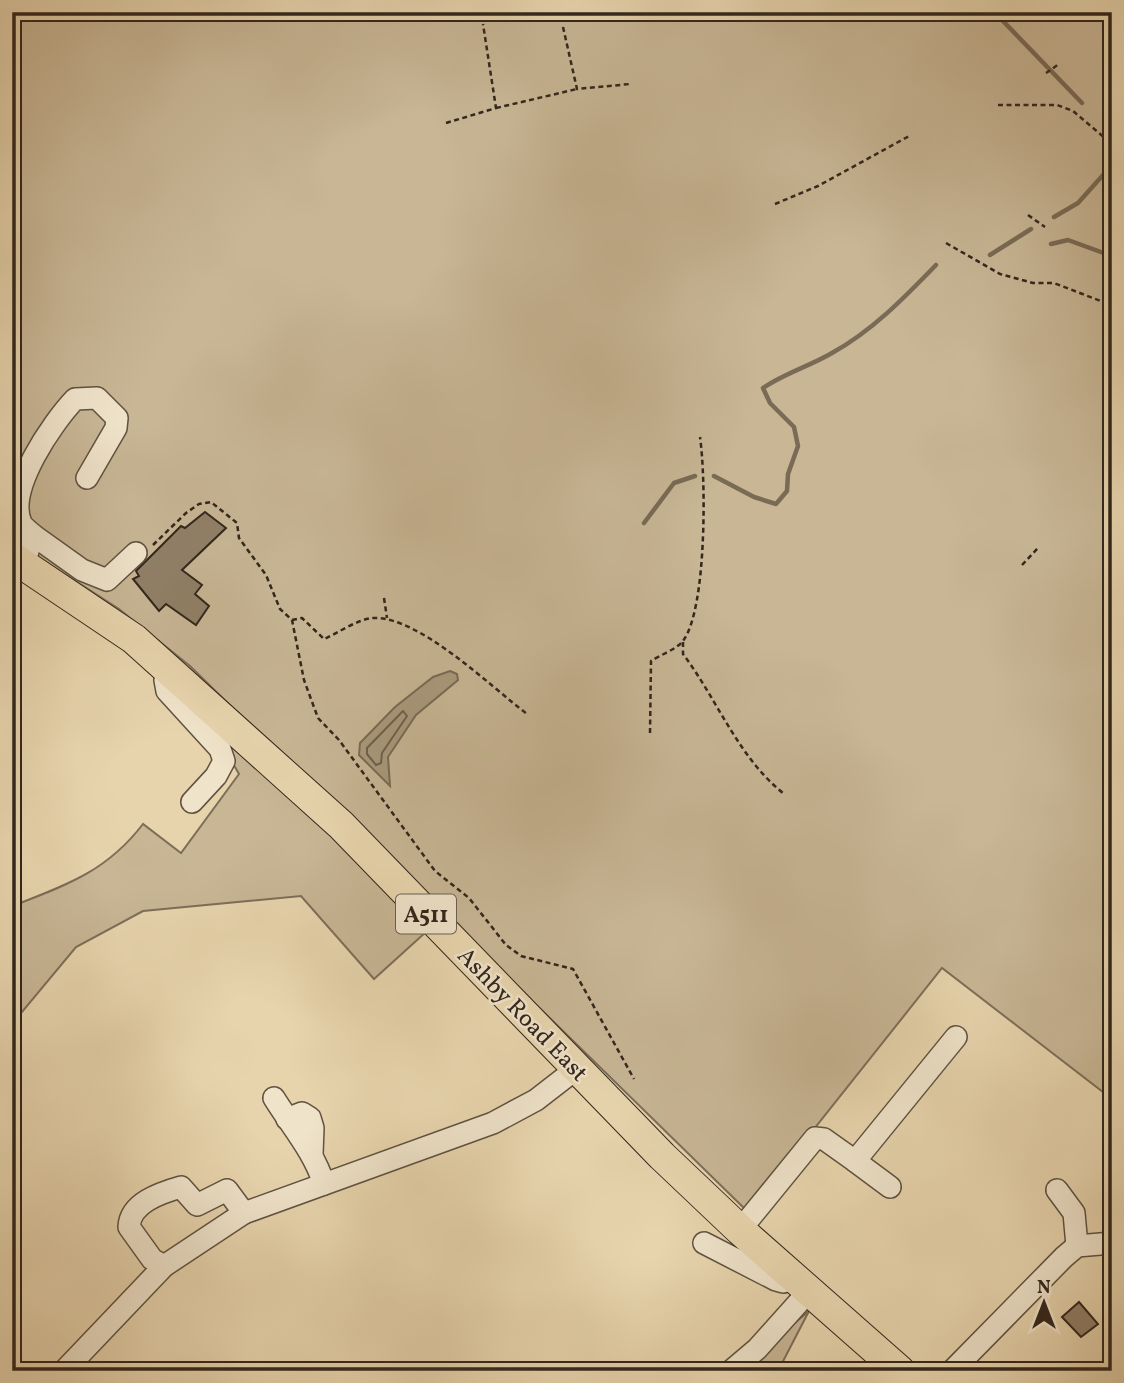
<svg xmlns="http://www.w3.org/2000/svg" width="1124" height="1383" viewBox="0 0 1124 1383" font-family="Vollkorn,serif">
<rect width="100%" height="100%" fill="#e7d4ad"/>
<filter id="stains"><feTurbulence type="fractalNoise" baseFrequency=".00286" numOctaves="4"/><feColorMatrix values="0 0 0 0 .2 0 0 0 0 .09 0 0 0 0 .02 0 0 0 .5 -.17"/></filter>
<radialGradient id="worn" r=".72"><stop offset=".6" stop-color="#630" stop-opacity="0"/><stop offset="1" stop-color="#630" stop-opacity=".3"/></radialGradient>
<g fill="#c8b695" stroke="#7d6e59" stroke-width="2">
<path d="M12,12H1112V1099L942,968L748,1212L190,666L119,609L12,540Z"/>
<path d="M201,708L317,816L426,932L374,979L301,896L143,911L76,947L12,1024L15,905C67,885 107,871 143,824L181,853L239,774Z"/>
<path d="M809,1311L778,1371H737Z"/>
</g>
<path fill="#a9997c" stroke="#796b56" stroke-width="2" d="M450,671L457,674L458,680L416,715L388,757L390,786L359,755L360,743L395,707L433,677Z"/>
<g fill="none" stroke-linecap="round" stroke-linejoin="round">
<path stroke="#6e604c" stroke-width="2" d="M403,711L407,716L382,753L381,763L376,765L367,754V748Z"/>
<g stroke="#796b56" stroke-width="4.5">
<path d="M1002,20L1082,103"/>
<path d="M1054,217L1078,203L1112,165"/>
<path d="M1051,244L1068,240L1112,256"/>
<path d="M990,255L1031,229"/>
<path d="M714,476L754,497L776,504L787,491L788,474L798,446L794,427L770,403L763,388C785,373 810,366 832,353C872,331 904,298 936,265"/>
<path d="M644,523L674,483L695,476"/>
</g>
</g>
<g fill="#908068" stroke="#32261d" stroke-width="2">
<path d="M205,512L226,528L182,570L202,585L195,594L209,606L196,625L166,604L159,611L133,579L139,576L136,571L181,526L185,528Z"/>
<path d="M1079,1302L1098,1324L1081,1337L1062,1317Z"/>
</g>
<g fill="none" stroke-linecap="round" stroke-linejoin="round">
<g stroke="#5f5241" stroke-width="24">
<g id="minor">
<path d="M33,535L82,570L107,580L136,553"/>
<path d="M24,564L33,535C30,532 23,527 21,523C6,489 53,422 75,399L97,398L117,418L116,428L87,478"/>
<path d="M173,672L165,680L167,691L220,749L224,761L216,776L192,802"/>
<path d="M274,1098C292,1127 314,1152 324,1184"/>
<path d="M287,1119L302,1113L310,1118L313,1128L312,1154"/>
<path d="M855,1161L890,1187"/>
<path d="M1057,1190L1074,1213L1077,1246"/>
<path d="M740,1230L815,1138L824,1139L855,1161L956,1037"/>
<path d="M704,1243L776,1280L783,1282L793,1278"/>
<path d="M164,1266L152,1259L129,1227C130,1203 160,1193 181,1187L197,1205L227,1190L244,1213"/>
<path d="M64,1371L164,1266L244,1213L493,1123L536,1100L576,1069"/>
<path d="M731,1371L757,1349L809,1291"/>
<path d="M952,1371L1064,1257L1077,1246L1112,1243"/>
</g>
</g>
<g stroke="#32261d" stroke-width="32">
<path id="highway" d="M12,557L134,639L341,825L662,1156L740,1230L900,1371"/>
</g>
<g stroke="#32261d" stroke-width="2.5" stroke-dasharray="5 3.5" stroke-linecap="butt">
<path d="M993,18L1011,13"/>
<path d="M563,27L577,89L630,84"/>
<path d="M1046,73L1059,64"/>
<path d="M998,105H1057L1073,111L1112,144"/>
<path d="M496,108L577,89"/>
<path d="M446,123L496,108L483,24"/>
<path d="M775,204L818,186L911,135"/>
<path d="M1028,215L1045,227"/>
<path d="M946,243L1000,274L1033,283H1054L1111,305"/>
<path d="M153,545L186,513L199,504L211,502L237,523L239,538L266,575L280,609L292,620L304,680L318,718L339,740L435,871L469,898L506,945L521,956L573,969L634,1079"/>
<path d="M1022,565L1038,548"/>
<path d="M384,598L387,618"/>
<path d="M292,620L302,618L324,639C338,633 358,619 373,618C419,616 490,686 527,714"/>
<path d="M683,642V654C717,699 738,757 783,793"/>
<path d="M650,733L651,661C660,655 677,649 683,641C707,609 706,478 700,437"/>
</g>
<use href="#minor" stroke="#efe3ca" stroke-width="21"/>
<use href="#highway" stroke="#e7d4ad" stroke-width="30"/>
</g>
<g text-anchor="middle" stroke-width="5" stroke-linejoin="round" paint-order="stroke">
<rect fill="#efe3ca" stroke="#6b5f51" stroke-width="2" x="396" y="894.5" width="60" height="39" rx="5"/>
<g font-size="23" font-weight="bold" fill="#32261d">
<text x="426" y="922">A511</text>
</g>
<g font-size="24" fill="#32261d" stroke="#efe3ca">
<text transform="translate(523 1014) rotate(46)" y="8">Ashby Road East</text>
</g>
</g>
<rect width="1124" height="1383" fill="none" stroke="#e7d4ad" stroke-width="42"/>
<rect x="14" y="14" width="1096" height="1355" fill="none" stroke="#32261d" stroke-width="3.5"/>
<rect x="21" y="21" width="1082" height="1341" fill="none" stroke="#32261d" stroke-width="2"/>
<g transform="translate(1044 1303)" stroke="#efe3ca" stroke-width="5" paint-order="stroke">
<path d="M0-5L12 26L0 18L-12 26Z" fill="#32261d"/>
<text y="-10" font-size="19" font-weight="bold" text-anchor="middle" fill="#32261d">N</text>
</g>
<rect width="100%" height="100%" filter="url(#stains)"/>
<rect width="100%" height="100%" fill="url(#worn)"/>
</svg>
